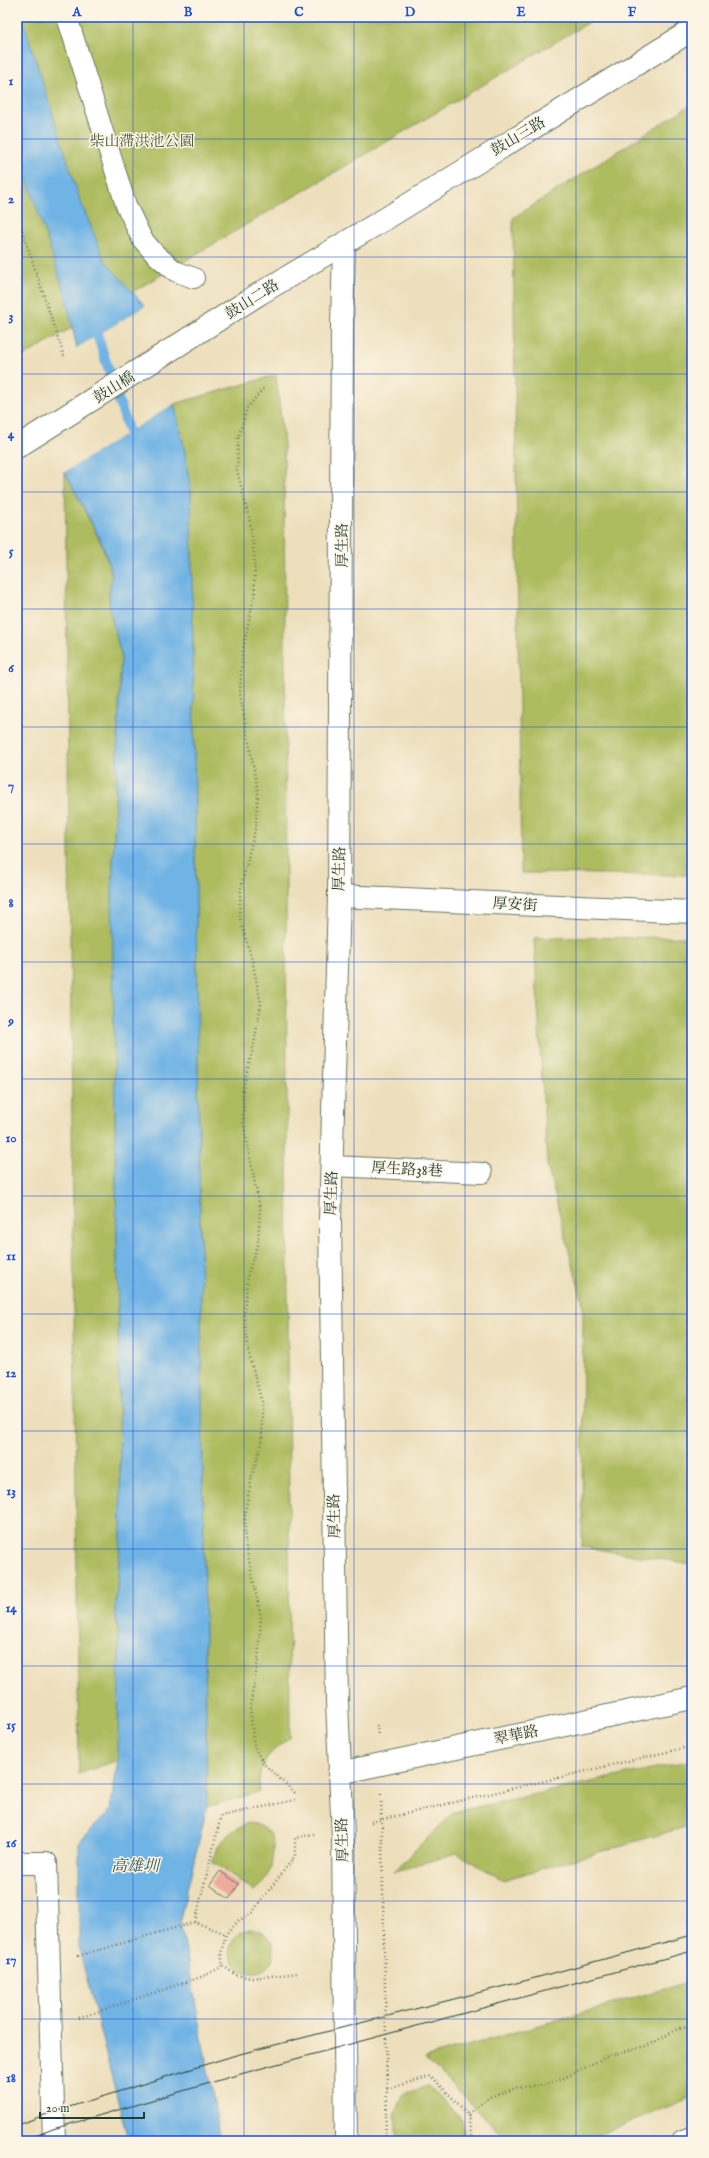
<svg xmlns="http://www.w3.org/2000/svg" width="709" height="2158" viewBox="0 0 709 2158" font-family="'IM FELL English','Noto Serif TC',serif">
<rect width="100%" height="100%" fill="#fcf5e5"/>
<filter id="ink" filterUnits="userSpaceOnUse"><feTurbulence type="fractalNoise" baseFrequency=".025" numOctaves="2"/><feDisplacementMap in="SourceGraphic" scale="8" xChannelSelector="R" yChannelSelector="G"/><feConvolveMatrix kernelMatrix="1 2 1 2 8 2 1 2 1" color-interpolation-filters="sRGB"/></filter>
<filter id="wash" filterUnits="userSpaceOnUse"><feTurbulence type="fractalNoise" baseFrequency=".012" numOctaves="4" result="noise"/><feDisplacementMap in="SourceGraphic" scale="16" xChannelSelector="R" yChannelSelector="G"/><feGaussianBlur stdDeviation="0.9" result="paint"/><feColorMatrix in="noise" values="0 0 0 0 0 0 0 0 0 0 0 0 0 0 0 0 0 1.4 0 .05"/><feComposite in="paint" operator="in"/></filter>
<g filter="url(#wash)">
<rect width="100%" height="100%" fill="#eddfbc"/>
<g fill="#adbc5e" stroke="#667c49">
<path d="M17,17H598L17,360Z"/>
<path d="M692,104V875L521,873L513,218Z"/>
<path d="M276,375L284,445L290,1737C268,1754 258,1762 259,1792L207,1807L191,492L184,447L174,404Z"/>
<path d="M65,472L102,545L112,575L109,592L110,612L121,654L112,891L121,1535L115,1612L119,1637L118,1760L79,1774Z"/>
<path d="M692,937V1564L582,1547L583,1304L547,1165L534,938Z"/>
<path d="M692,1760V1825L503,1880L457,1853L393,1872L454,1812Z"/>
<path d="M250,1822C257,1825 265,1827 269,1833C277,1842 272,1871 265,1880C262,1884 257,1888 254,1891L213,1862C215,1841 232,1830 250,1822Z"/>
<circle cx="252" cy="1951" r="22"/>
<path d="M692,1981V2097L583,2141H508L425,2058Z"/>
<path d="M428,2086L462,2119L465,2141H397L395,2116L403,2094Z"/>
</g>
<g fill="#6fb3e5" stroke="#47788c">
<path d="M17,17H22L80,200L105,261L145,306L77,348L65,294L17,148Z"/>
<path d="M174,404L184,447L191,492L207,1807L180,1919L221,2141H128L79,1948V1842L110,1811L118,1760L119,1637L115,1612L121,1535L112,891L121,654L110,612L109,592L112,575L103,545L65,472Z"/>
</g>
<g fill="#eddfbc">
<path d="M145,306L146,308L78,350L75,349Z"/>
<path d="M174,402V404L65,472V470Z"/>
</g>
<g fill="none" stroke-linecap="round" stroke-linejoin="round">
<path stroke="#6fb3e5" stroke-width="10" d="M93,322L133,444"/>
</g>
<g id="blocks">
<path fill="#eeaca0" d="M220,1871L239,1884L229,1899L210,1885Z"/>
</g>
</g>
<g filter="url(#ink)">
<use href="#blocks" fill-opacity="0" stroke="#677664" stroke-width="1"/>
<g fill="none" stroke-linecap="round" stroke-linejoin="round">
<g stroke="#677664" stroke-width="22">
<g id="service">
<path d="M67,17L126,205L142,239L155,254L175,271L194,278"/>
<path d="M332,1166L482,1173"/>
</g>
</g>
<g stroke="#677664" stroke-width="24">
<g id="minor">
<path d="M344,244L342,327L339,896L330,1221L337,1702L343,1838L346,2141"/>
<path d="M339,896L692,912"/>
<path d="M17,1863H46L54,2141"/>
<path d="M683,2141L692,2138"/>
</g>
</g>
<g stroke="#677664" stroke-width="24">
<g id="tertiary">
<path d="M17,447L259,294L385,219L692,30"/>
<path d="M339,1773L692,1698"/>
</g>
</g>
<g stroke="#677664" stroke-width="2.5" stroke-dasharray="1 3" stroke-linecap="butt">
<path d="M17,215L64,356"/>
<path d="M263,389L247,408L238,439L237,470L250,522L254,553L255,592L242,653L240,694L258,792L256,825L241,888L239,915L252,960L261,1004L254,1044L243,1088V1121L260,1209L258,1243L248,1273L244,1315L248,1350L262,1403V1442L252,1476L245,1512V1542L261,1617L258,1660L250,1708L254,1747L264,1764L295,1793"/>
<path d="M377,1725L378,1735"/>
<path d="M381,1794L387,2089"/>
<path d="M371,1822L692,1746"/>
<path d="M195,1922L221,1816L295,1800"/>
<path d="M78,1956L195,1922L226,1934"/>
<path d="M223,1966L236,1975L252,1978L299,1973"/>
<path d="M79,2018L204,1976L223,1966L221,1953L226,1934L239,1920L251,1914L295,1856V1838L314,1834"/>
<path d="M17,2023L20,2048"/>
<path d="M17,2102L24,2100"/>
<path d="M468,2114L489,2097L519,2087L544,2085L560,2080L608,2056L649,2045L678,2029L692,2026"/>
<path d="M385,2141L387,2089L431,2076L468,2114L472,2141"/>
</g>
<use href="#service" stroke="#fff" stroke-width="20"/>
<use href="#minor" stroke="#fff" stroke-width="22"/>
<use href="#tertiary" stroke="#fff" stroke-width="22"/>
<g stroke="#1f3d34" stroke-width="1">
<path d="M17,2125L53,2112L236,2055L524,1981L692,1935"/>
<path d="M22,2141L53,2129L244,2073L692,1951"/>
</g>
</g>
</g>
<path fill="none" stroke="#1d4ed8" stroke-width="1" stroke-opacity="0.55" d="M133,17V2141M244,17V2141M354,17V2141M465,17V2141M576,17V2141M17,139H692M17,257H692M17,374H692M17,492H692M17,609H692M17,727H692M17,844H692M17,962H692M17,1079H692M17,1196H692M17,1314H692M17,1431H692M17,1549H692M17,1666H692M17,1784H692M17,1901H692M17,2019H692"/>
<g text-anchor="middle" stroke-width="3" stroke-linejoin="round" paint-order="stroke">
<g font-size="15" fill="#1f3d34" stroke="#fcf5e5">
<text transform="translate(518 136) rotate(-31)" y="5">鼓山三路</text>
<text transform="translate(252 299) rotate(-32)" y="5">鼓山二路</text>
<text transform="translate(114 387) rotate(-32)" y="5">鼓山橋</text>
<text transform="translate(342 545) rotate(-90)" y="5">厚生路</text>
<text transform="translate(339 869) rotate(-89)" y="5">厚生路</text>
<text transform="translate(515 904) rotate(3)" y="5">厚安街</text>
<text transform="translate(407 1169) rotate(3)" y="5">厚生路38巷</text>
<text transform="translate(331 1193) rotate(-88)" y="5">厚生路</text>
<text transform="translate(334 1516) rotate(-91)" y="5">厚生路</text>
<text transform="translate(516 1735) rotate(-12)" y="5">翠華路</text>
<text transform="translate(342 1840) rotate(-92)" y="5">厚生路</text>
</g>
<g font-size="15" fill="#425d3e" stroke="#fcf5e5">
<text x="142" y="146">柴山滯洪池公園</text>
</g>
<g font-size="16" font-style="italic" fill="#335a60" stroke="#fcf5e5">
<text x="135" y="1871">高雄圳</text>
</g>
</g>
<rect width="709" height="2158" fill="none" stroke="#fcf5e5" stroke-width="44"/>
<path d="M40 2112v6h104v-6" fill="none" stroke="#1f3d34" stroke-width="2"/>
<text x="46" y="2112" font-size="12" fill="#1f3d34" stroke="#fcf5e5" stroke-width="3" paint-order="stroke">20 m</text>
<rect x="22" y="22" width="665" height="2114" fill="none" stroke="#1d4ed8" stroke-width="1.5"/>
<g font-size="13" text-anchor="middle" font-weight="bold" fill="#1d4ed8">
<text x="77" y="16">A</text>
<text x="188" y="16">B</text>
<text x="299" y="16">C</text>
<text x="410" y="16">D</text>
<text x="521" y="16">E</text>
<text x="632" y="16">F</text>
<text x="11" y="85">1</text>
<text x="11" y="203">2</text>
<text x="11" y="320">3</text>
<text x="11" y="438">4</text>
<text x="11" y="555">5</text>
<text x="11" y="672">6</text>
<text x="11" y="790">7</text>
<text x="11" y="907">8</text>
<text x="11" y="1025">9</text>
<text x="11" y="1142">10</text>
<text x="11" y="1260">11</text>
<text x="11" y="1377">12</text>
<text x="11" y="1495">13</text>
<text x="11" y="1612">14</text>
<text x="11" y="1729">15</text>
<text x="11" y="1847">16</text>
<text x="11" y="1964">17</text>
<text x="11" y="2082">18</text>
</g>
</svg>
